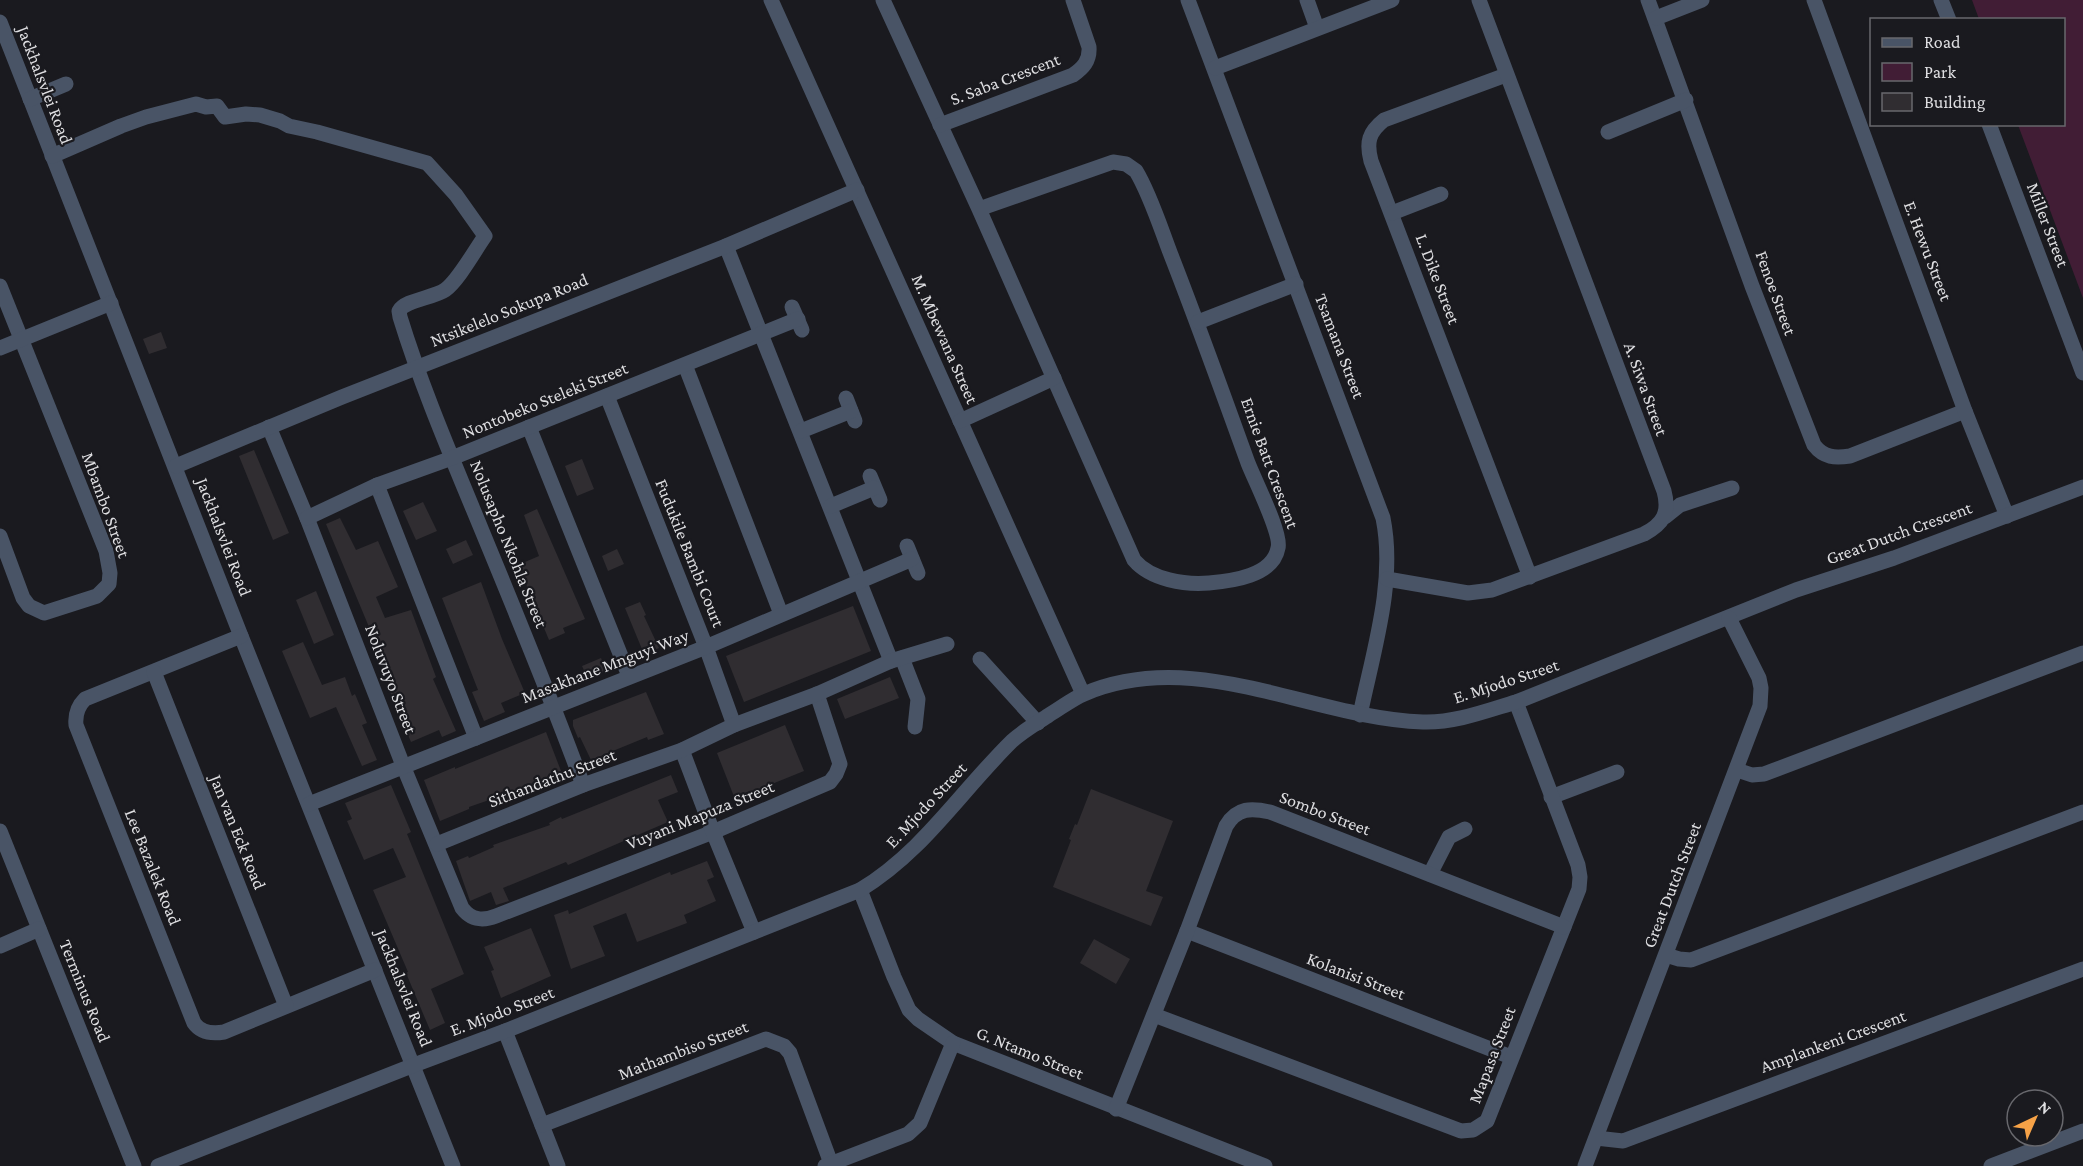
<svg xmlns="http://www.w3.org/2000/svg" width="2083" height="1166" viewBox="0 0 2083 1166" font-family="'Crimson Pro',serif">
<rect width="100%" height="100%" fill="#1a1a1f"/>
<path fill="#411d35" d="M1972,0H2083V298L2018,125L2064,124V20L1979,19Z"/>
<g fill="#302d31">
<path d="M161,332L167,348L149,354L143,339Z"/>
<path d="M254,450L289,533L273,540L239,456Z"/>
<path d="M582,459L594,489L577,496L565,466Z"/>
<path d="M423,502L437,531L416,540L403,511Z"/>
<path d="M537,509L585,619L563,628L565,633L549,640L518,565L539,556L524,515Z"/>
<path d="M340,518L356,550L378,541L398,587L376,597L385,618L411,610L436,677L433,679L456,731L442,737L439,730L411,742L388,687L390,686L367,628L369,627L326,524Z"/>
<path d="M466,540L473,555L453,564L446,549Z"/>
<path d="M617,549L624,564L608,571L602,556Z"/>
<path d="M481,582L502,639L525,693L501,703L505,712L484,721L472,692L478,690L442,598Z"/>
<path d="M316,591L334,635L314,644L296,600Z"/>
<path d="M640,602L646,615L644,616L659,648L644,654L625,608Z"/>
<path d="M853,606L871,651L744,702L726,656Z"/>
<path d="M303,642L322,685L345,677L352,696L355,694L367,723L362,725L377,760L362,766L336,707L310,718L282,651Z"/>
<path d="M601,658L606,671L588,679L582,666Z"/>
<path d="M890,677L899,698L845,719L837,699Z"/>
<path d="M646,692L664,734L648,740L647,737L591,760L580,737L578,738L573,726V720Z"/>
<path d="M785,725L804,771L735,799L717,753Z"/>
<path d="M546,732L561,771L515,791L469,807V809L440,821L424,780L455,767V769Z"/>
<path d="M671,775L678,792L658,800L668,822L568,865L566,862L503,888L509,901L496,905L491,892L470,901L456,861L468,856L469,858L494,847L493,845L550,825L549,823L561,817L562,819Z"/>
<path d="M391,785L411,832L407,834L464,974L431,989L445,1023L430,1030L406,973L408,972L373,890L406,877L393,848L364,860L347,821L352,819L345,803Z"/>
<path d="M1091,789L1173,821L1146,891L1163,897L1151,926L1053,887L1071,840L1069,839L1075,824L1077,825Z"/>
<path d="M707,861L714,877L707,880L716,901L684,915L687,923L637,942L626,913L593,926L605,956L571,969L554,915L568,910L569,914L670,872L671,875Z"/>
<path d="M531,928L551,976L501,998L491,971L494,970L484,947Z"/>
<path d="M1094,939L1130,959L1116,984L1080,963Z"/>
</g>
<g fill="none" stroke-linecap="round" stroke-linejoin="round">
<g stroke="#495466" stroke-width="15">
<path d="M771,0L1083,694"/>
<path d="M883,0L979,209L1134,560C1151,580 1185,585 1209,583C1232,581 1273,576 1278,548C1282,534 1255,481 1248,463C1223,394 1198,324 1171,255C1161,229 1150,194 1136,171L1126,164L1113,162L979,209"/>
<path d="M1188,0L1383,518C1396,582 1373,652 1360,715"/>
<path d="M1307,0L1317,28"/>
<path d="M1648,0L1752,286L1814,445C1824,458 1835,458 1850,456L1965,411"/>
<path d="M1814,0L1965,411L2007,516"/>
<path d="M1941,0L1949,20"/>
<path d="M1656,18L1702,0"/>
<path d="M0,22L241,636L453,1166"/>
<path d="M1215,68L1392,0"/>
<path d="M1506,75L1384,120C1369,132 1366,142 1371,161L1530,577"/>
<path d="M30,99L66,84"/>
<path d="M1989,124L2083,373"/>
<path d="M940,125L1073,75C1083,68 1090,61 1089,47L1073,0"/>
<path d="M1608,132L1686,100"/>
<path d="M52,156L121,126L146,117L196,104L206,107L217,106L225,117L246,114L260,115L280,121L289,126L317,132L427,163L456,195L485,236C475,250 458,281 445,290C433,298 405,300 399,311L400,317C420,382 447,446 473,509C511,601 549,692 583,785"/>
<path d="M1392,213L1441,194"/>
<path d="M726,246L891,661"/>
<path d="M0,286L106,551L110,573L109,584L97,596L44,613L29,606L23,598L0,536"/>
<path d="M792,307L802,330"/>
<path d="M1198,322L1296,284"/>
<path d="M0,348L111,303"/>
<path d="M685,365L781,614"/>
<path d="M607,396L706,647L734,725"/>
<path d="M846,398L855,421"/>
<path d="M960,421L1054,378"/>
<path d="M269,427L307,518L404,768L462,908C472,921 483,921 496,916L713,832L830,782L836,774L840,764L817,694"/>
<path d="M529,427L629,676"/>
<path d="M801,431L851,411"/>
<path d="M176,466L342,397L726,246L857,190"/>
<path d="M870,476L880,500"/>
<path d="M377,485L476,738"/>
<path d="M831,506L874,488"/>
<path d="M1665,517L1680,505L1732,488"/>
<path d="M307,518L377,485L452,458L798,319"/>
<path d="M907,546L918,573"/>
<path d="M1387,579L1468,593L1492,590L1644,534C1663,524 1670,513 1664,491L1479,0"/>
<path d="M241,636L85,699C78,706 75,715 76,725L194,1023C201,1033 212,1034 224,1032L375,970"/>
<path d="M902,658L918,699L915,727"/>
<path d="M980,659L1038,723"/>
<path d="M154,672L286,1006"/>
<path d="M682,750L713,832L754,932"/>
<path d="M1737,770L1752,775L1764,774L2083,653"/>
<path d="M1551,797L1617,772"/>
<path d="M309,804L706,647L912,559"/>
<path d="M0,831L134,1166"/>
<path d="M437,844L583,785L682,750L734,725L817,694L891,661L947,644"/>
<path d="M1430,874L1449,837L1465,829"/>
<path d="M860,890L894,977L909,1010L918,1019L953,1043L1265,1166"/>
<path d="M1187,931L1511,1057"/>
<path d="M0,946L39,929"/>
<path d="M1666,955L1679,959L1691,960L2083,812"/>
<path d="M1154,1015L1461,1131L1473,1130L1487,1121L1579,889L1580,877L1578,865L1516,702"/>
<path d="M505,1031L558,1166"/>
<path d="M1116,1109L1187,931L1226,826C1237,807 1252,808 1270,812L1564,927"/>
<path d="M542,1125L766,1039L784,1046L790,1053L832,1166"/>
<path d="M1596,1138L1623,1141L2083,969"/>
<path d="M158,1166L414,1065L505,1031L860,890C923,852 960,792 1012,741C1023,731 1037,723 1049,715C1061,708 1072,699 1084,694C1196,646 1311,718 1423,722C1455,723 1486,711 1516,702L1796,590L1894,558L2083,487"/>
<path d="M825,1166L908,1134L920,1123L953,1043"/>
<path d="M1585,1166L1760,706L1761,688L1759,678L1729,618"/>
<path d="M1991,1166L2083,1131"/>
</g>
</g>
<g text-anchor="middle" stroke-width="4.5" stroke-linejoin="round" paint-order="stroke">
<g font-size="18" fill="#dedee1" stroke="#1a1a1f">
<text transform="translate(1005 79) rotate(-21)" y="6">S. Saba Crescent</text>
<text transform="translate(45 85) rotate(69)" y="6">Jackhalsvlei Road</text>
<text transform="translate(2048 225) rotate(69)" y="6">Miller Street</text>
<text transform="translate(1928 251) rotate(69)" y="6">E. Hewu Street</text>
<text transform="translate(1438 279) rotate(69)" y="6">L. Dike Street</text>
<text transform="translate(1776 293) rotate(70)" y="6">Fenoe Street</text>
<text transform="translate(509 310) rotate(-22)" y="6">Ntsikelelo Sokupa Road</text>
<text transform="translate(945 339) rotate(66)" y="6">M. Mbewana Street</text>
<text transform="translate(1340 346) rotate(69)" y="6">Tsamana Street</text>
<text transform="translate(1646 389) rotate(70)" y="6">A. Siwa Street</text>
<text transform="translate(545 400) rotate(-22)" y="6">Nontobeko Steleki Street</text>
<text transform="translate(1270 463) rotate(70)" y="6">Ernie Batt Crescent</text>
<text transform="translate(106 505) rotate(70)" y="6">Mbambo Street</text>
<text transform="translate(1899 533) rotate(-20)" y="6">Great Dutch Crescent</text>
<text transform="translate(224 537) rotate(69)" y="6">Jackhalsvlei Road</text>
<text transform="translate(509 544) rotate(68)" y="6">Nolusapho Nkohla Street</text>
<text transform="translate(690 553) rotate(68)" y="6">Fudukile Bambi Court</text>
<text transform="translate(605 666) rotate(-21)" y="6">Masakhane Mnguyi Way</text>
<text transform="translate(391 679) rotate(69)" y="6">Noluvuyo Street</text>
<text transform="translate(1506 681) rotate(-18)" y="6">E. Mjodo Street</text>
<text transform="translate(552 778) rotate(-21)" y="6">Sithandathu Street</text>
<text transform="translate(926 805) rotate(-47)" y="6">E. Mjodo Street</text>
<text transform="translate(1325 813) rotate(21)" y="6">Sombo Street</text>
<text transform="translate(700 815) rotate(-22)" y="6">Vuyani Mapuza Street</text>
<text transform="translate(238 832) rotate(68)" y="6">Jan van Eck Road</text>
<text transform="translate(153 867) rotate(68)" y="6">Lee Bazalek Road</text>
<text transform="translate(1672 885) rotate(-69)" y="6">Great Dutch Street</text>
<text transform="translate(1356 976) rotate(21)" y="6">Kolanisi Street</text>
<text transform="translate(404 988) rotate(68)" y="6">Jackhalsvlei Road</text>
<text transform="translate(85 991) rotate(68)" y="6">Terminus Road</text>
<text transform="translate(502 1011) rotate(-21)" y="6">E. Mjodo Street</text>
<text transform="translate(1833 1041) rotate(-20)" y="6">Amplankeni Crescent</text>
<text transform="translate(683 1050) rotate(-21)" y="6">Mathambiso Street</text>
<text transform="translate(1030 1053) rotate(22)" y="6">G. Ntamo Street</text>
<text transform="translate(1492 1055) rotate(-69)" y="6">Mapasa Street</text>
</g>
</g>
<rect x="1870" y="18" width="195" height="108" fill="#1a1a1f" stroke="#68686d" stroke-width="1.5"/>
<rect x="1882" y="38" width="30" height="9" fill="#495466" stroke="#68686d" stroke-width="1.5"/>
<text x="1924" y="48" font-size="18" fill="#dedee1">Road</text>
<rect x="1882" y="63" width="30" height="18" fill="#411d35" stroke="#68686d" stroke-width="1.5"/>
<text x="1924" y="78" font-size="18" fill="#dedee1">Park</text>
<rect x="1882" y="93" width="30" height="18" fill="#302d31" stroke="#68686d" stroke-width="1.5"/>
<text x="1924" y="108" font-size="18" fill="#dedee1">Building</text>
<g transform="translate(2035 1118) rotate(44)"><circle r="28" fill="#1a1a1f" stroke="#68686d" stroke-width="1.5"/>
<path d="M0-4.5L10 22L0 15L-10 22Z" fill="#f6a247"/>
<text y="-9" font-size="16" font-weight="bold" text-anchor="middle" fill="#dedee1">N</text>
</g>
</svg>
